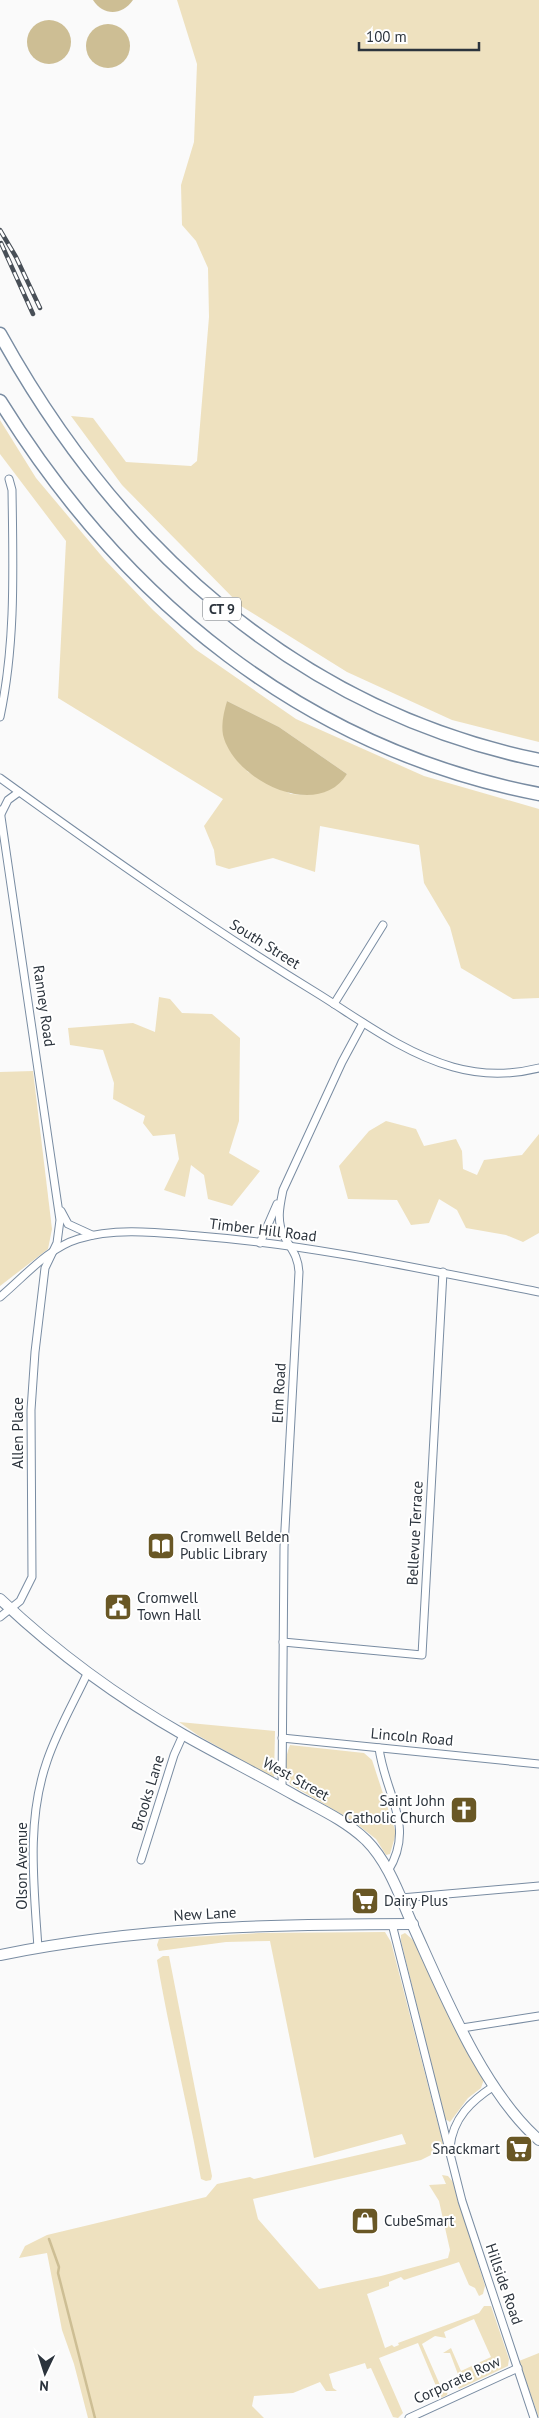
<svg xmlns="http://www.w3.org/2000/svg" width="539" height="2418" viewBox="0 0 539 2418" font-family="'PT Sans',sans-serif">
<rect width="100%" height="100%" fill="#fafafa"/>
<g fill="#eee1bf" fill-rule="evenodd">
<path d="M177,0H539V742L452,720L347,672L241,606L122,485L71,416L93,418L126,462L191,466L197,461L209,317L208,268L196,241L182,225L181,185L194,142L197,64Z"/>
<path d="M0,420L36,478L105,560L153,610L195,649L296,719L424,776L539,809V998L513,999L461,968L450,927L424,883L419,845L320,826L315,872L273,858L229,869L216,865L214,850L204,826L223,799L58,698L66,541L0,454ZM227,701L279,727L347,774L326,791L306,795L291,794L248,772L231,752L224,736Z"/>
<path d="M159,997L170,999L182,1013L212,1014L240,1038L239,1121L229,1153L260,1171L232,1206L208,1199L204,1175L191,1165L185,1197L164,1190L179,1159L175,1134L153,1136L143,1123L145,1116L113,1099L114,1083L103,1050L70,1045L68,1028L133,1023L155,1032Z"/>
<path d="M33,1071L52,1229L48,1249L0,1286V1072Z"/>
<path d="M386,1121L416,1129L424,1146L456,1139L462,1151L463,1169L477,1175L484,1160L522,1155L539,1134V1233L523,1242L506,1235L466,1228L457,1210L439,1199L429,1223L411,1225L397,1200L348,1199L339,1166L369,1131Z"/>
<path d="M179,1722L275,1731L274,1778L199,1736Z"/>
<path d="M290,1745L364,1753L372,1760L396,1833L390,1854L386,1855L376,1839L353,1821L291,1785C283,1775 285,1756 290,1745Z"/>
<path d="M385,1932L391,1942L444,2147H436L433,2154L421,2160L253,2199L258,2219L319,2289L381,2276L448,2258L450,2250L439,2201L429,2185L446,2184L442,2175L448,2176L453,2182L485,2286L483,2294L479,2296L475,2288L469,2285L459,2262L404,2280L401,2277L389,2282V2286L367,2294L385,2348L392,2345L394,2347L399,2345L398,2343L479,2313L484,2306H491L509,2359L508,2366L459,2389L454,2381L459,2377L450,2353H443L451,2348L461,2371L491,2357L474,2319L444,2332L446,2338L435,2336L422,2344L440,2385H445L448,2390L447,2395L441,2398L418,2343L379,2358L403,2413L398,2418L393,2417L371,2368L367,2369L365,2363L329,2374L333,2388L337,2391H326L320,2382L293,2393L254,2396L252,2406L264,2418H88L74,2364L62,2330L47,2253L19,2258L25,2246L47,2235L206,2197L217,2184L250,2177L254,2179L406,2144L402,2134L314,2158L270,1941L226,1942L159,1951L157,1945L159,1939L259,1933Z"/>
<path d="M405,1933L413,1940L484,2079L481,2088L468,2098L450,2122L445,2119L401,1941V1935Z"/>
<path d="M163,1956H169L212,2176L211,2180L206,2181L201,2179C188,2106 169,2032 157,1960Z"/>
<path d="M539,2353V2418L519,2361Z"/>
</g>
<g fill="#cdbe94">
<path d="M93,0H133C122,16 103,16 93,0Z"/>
<circle cx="49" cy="42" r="22"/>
<circle cx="108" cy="46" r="22"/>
<path d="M227,701L279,727L347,774C318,821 234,781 223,735C221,723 224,712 227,701Z"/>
</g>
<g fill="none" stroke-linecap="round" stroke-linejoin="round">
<path stroke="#cdbe94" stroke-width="2.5" d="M49,2239L59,2267L58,2273L95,2418"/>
<g stroke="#798ca2" stroke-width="9">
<g id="street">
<path d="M0,717C16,642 13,565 12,490L9,479"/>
<path d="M0,778C105,854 210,928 320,995C363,1022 404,1053 453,1067C481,1075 511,1075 539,1068"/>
<path d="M0,810L60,1220L57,1243L45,1268L35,1352L31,1410L32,1577L20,1601L0,1617"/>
<path d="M1,814L8,800L19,792"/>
<path d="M334,1004L383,925"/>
<path d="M61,1211L68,1224L92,1235"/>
<path d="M260,1243L277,1204"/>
<path d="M0,1297C24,1277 48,1248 78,1239C116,1227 161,1233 199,1236C314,1245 426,1270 539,1292"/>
<path d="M283,1642L422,1655L443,1272"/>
<path d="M282,1738L539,1764"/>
<path d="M379,1748C385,1795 416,1826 388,1871"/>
<path d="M282,1788L284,1547L299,1272C298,1255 291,1249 284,1236C276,1221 280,1205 283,1190L342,1062L363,1023"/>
<path d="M141,1860L174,1755L183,1735"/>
<path d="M401,1898L539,1886"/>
<path d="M392,1924L462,2201L534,2418"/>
<path d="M38,1948C34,1886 26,1821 47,1761C57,1731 74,1702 87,1674"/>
<path d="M462,2028L539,2016"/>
<path d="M450,2147C453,2118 471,2101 494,2086"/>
<path d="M409,2418L518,2368"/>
</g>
</g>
<g stroke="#798ca2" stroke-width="12">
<g id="secondary">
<path d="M0,1599C56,1652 117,1697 184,1735C221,1756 259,1775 296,1796C320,1809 346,1821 366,1840C389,1863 400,1897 413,1926C444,1994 483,2091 539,2140"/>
<path d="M0,1955C137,1927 274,1924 413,1924"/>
</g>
</g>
<g stroke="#798ca2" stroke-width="15">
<g id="highway">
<path d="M0,334C117,546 297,710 539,760"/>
<path d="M0,401C124,601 305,749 539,794"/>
</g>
</g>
<use href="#street" stroke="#fff" stroke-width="7"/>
<use href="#secondary" stroke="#fff" stroke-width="10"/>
<use href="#highway" stroke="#fff" stroke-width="12"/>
<g stroke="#484f57" stroke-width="4.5">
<g id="rail">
<path d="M0,230L16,257L40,308"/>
<path d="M1,243L33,314"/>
</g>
</g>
<use href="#rail" stroke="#fff" stroke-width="2.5" stroke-dasharray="8" stroke-linecap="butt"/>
</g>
<defs>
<g id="library-square" transform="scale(1.4375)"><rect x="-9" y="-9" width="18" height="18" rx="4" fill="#695725" stroke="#fff"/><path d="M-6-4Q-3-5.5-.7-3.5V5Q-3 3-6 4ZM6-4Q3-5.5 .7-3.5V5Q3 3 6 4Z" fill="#fff"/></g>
<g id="civic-square" transform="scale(1.4375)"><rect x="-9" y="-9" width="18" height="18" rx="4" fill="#695725" stroke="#fff"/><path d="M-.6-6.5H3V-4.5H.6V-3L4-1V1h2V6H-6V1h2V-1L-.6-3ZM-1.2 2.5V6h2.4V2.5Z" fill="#fff"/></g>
<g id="church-square" transform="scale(1.4375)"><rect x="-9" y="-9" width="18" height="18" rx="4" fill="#695725" stroke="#fff"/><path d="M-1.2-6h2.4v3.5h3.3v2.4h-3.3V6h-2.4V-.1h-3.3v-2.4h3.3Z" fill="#fff"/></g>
<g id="supermarket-square" transform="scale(1.4375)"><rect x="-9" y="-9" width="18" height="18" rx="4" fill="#695725" stroke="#fff"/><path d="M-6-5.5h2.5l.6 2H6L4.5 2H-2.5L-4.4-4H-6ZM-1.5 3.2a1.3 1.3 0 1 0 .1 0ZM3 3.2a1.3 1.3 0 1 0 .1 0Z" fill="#fff"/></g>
<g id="shop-square" transform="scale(1.4375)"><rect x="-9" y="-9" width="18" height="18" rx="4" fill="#695725" stroke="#fff"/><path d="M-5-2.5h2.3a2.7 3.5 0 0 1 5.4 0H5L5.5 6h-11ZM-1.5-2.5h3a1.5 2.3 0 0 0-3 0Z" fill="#fff"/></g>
</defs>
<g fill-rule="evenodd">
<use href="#library-square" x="161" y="1546"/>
<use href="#civic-square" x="118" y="1607"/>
<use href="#church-square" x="464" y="1810"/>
<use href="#supermarket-square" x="365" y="1901"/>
<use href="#supermarket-square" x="519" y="2149"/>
<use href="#shop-square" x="365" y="2221"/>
</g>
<g text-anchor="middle" stroke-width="4" stroke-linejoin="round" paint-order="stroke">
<rect fill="#fff" stroke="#6b7177" stroke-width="1" x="203" y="597.5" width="38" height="23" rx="4"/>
<g font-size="14" font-weight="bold" fill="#2c343d">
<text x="222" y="614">CT 9</text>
</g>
<g font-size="15" fill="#2c343d" stroke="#fff">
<text transform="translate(265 944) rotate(32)" y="5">South Street</text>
<text transform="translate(44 1006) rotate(82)" y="5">Ranney Road</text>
<text transform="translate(263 1230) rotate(7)" y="5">Timber Hill Road</text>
<text transform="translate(279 1393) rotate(-87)" y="5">Elm Road</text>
<text transform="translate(18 1433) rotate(-90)" y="5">Allen Place</text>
<text transform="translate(415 1533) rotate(-87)" y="5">Bellevue Terrace</text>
<text transform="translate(412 1737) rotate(5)" y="5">Lincoln Road</text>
<text transform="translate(296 1779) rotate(29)" y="5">West Street</text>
<text transform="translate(148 1793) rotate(-73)" y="5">Brooks Lane</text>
<text transform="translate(22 1866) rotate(-90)" y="5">Olson Avenue</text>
<text transform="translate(205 1914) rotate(-3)" y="5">New Lane</text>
<text transform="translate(504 2284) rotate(71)" y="5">Hillside Road</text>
<text transform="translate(457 2380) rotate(-25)" y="5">Corporate Row</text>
</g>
<g font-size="15" fill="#2c343d" stroke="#fff" text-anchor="start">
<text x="180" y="1542">Cromwell Belden<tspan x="180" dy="17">Public Library</tspan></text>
<text x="137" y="1603">Cromwell<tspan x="137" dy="17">Town Hall</tspan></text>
<text x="445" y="1806" text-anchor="end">Saint John<tspan x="445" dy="17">Catholic Church</tspan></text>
<text x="384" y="1906">Dairy Plus</text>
<text x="500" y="2154" text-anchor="end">Snackmart</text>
<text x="384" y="2226">CubeSmart</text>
</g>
</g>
<g transform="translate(45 2373) rotate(184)" stroke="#ffffff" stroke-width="4" paint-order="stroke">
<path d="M0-4L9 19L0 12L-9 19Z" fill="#2c343d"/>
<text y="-8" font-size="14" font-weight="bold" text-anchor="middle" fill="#2c343d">N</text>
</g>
<path d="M359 42v8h120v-8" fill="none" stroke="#2c343d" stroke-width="2.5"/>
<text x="366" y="42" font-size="15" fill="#2c343d" stroke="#ffffff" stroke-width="4" paint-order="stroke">100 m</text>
</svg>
